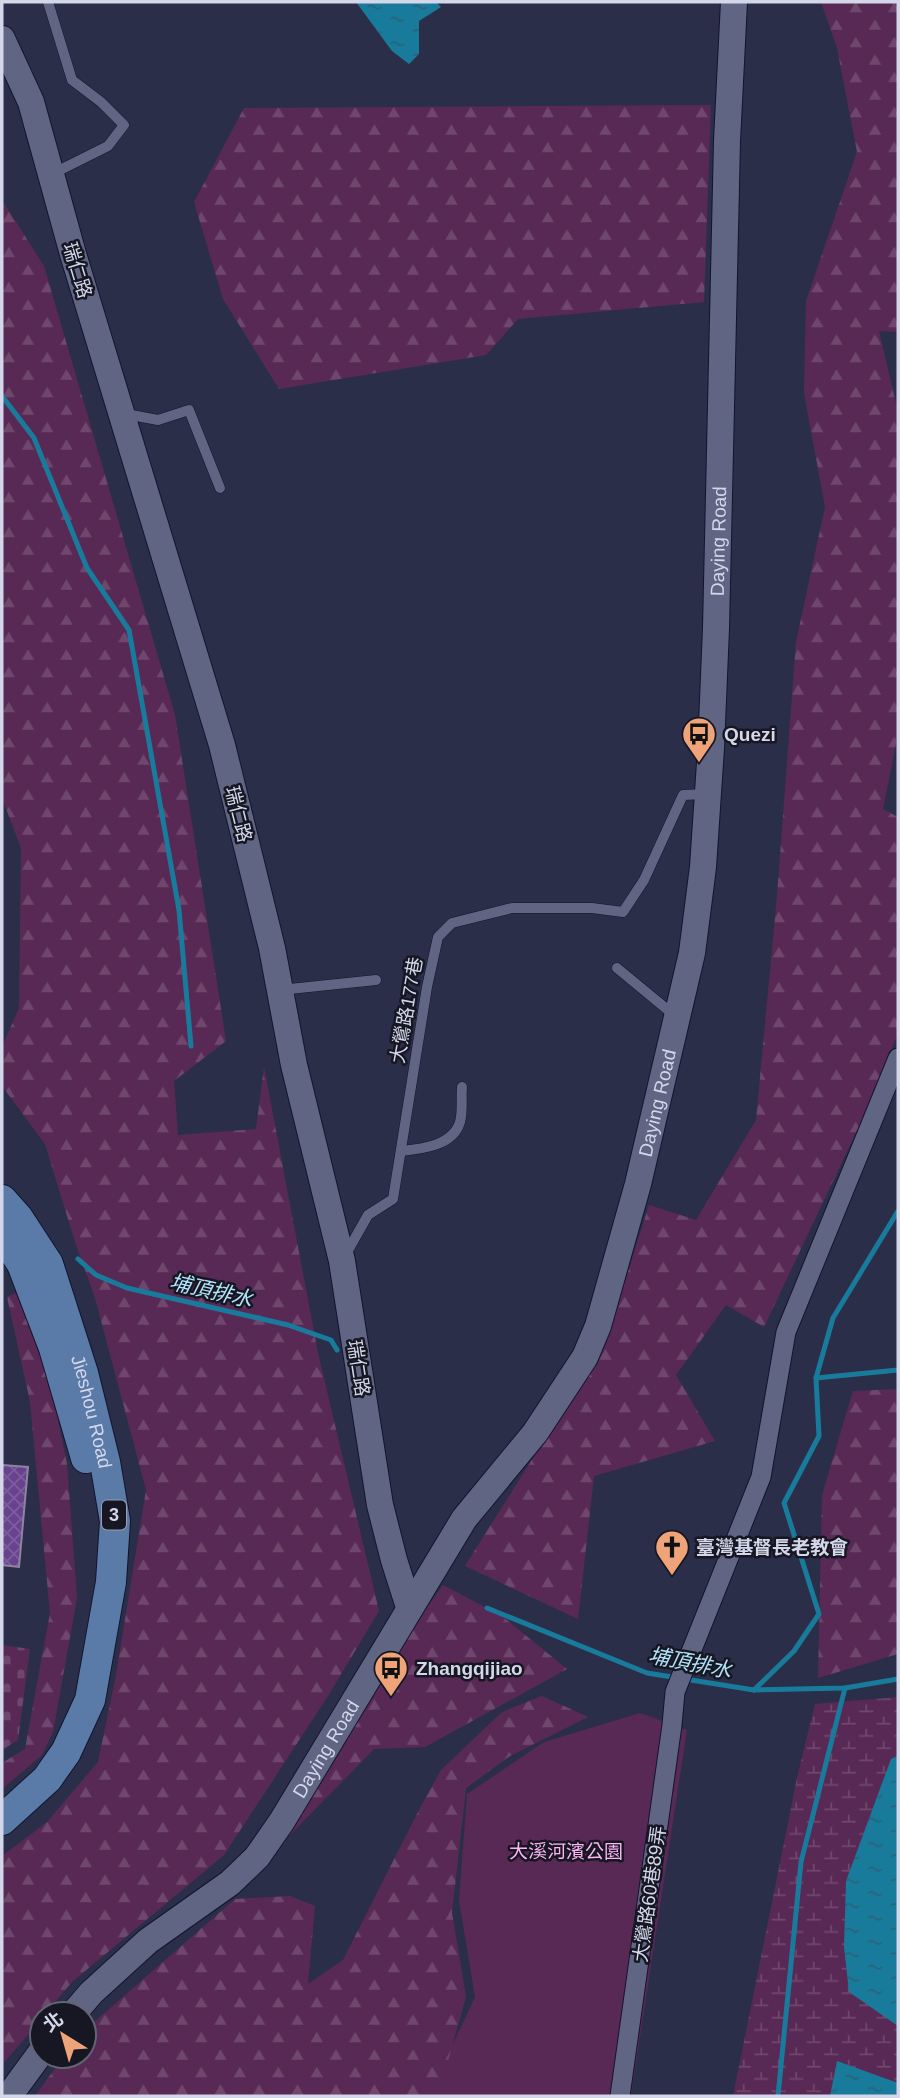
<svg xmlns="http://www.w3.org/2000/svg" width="900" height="2098" viewBox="0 0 900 2098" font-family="Helvetica,'Noto Sans TC',sans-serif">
<defs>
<pattern id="forest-firs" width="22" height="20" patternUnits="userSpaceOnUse" patternTransform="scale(1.75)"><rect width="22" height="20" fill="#582954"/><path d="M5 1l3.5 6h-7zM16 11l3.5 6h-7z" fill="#6f476d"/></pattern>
<pattern id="wetland-marsh" width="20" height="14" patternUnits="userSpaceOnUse" patternTransform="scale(1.75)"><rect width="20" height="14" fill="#582954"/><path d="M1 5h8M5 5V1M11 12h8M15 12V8" fill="none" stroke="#6f476d"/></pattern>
<pattern id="cemetery-stones" width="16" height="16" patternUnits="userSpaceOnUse" patternTransform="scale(1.75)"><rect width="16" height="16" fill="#582954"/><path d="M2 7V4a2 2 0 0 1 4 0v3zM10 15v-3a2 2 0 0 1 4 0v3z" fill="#6f476d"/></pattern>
<pattern id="water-ripples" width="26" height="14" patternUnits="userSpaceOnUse" patternTransform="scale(1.75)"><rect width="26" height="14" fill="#197b9b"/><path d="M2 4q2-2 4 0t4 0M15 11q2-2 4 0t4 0" fill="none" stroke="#296379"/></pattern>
<pattern id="building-cross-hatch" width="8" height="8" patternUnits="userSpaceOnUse" patternTransform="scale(1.75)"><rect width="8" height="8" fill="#67438d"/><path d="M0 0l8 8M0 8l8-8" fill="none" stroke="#7c5d9d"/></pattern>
</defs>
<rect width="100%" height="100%" fill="#2b2e49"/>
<path fill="#582954" d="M640,1713L687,1730L631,2096H249L433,2086L475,1997L459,1900L467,1794L544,1742Z"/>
<g fill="url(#forest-firs)">
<path d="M821,2H898V332L879,331L898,412V734L883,809L898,817V1033L869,1105L764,1327L726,1305L676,1375L715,1441L594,1476L578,1619L465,1566L533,1458L614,1316L649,1205L696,1220L756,1120L777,896L796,642L825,507L804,393L806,301L857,152L837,48Z"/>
<path d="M711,105L704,302L518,319L486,355L279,389L223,299L194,202L244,108Z"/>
<path d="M2,200L44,266L175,715L226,1041L174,1081L178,1135L256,1129L264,1067L318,1353L379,1611L328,1696L224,1855L72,1982L45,2014H42V2018L2,2065V1856L47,1822L98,1762L116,1675L146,1490L95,1298L76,1245L45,1144L2,1086V1047L19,1008L21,848L2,798Z"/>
<path d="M22,1290L45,1357L67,1464L77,1598L53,1732L42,1755L2,1789V1763L25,1749L50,1613L30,1402L7,1297Z"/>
<path d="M898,1389V1654L818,1678L822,1495L853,1391Z"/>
<path d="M443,1585L502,1616L567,1669L425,1747L374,1749L284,1841L396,1650Z"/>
<path d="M542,1696L588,1717L510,1756L466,1788L452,1913L466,1997L438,2096H35L64,2056H84V2031L235,1899L290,1896L315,1906L308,1984L343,1960L421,1806L441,1770L502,1712Z"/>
</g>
<path fill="url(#wetland-marsh)" d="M898,1697V2096H733L797,1778L815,1704Z"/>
<path fill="url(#cemetery-stones)" d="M2,1645L30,1649L18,1740L2,1750Z"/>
<g fill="url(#water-ripples)">
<path d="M356,2H436L441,7L419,21V54L409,64L392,51Z"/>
<path d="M898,1755V2026L849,1992L844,1947L846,1881L891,1759Z"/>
<path d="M837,2061L898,2083V2096H830Z"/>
</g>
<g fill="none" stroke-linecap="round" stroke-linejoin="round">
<g stroke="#197b9b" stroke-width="5">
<path d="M2,396L34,438L87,568L129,630L179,910L191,1046"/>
<path d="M78,1259L96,1275L127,1288L288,1325L331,1340L337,1350"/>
<path d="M816,1378L898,1370"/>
<path d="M487,1608L647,1673L754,1690L845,1688L898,1679"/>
<path d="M754,1690L794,1651L819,1614L784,1503L819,1436L816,1378L833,1318L898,1211"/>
<path d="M778,2096L801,1862L845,1688"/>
</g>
</g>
<path fill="url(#building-cross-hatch)" stroke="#9083a2" stroke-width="2" d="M2,1465L28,1467L19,1567L2,1565Z"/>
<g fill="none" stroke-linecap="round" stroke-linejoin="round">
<g stroke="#13152e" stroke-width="11">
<g id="lane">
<path d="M48,2L72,80L101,102L124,125L108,146L54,173"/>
<path d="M126,414L158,420L189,410L220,488"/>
<path d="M617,968L674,1015"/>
<path d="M280,990L376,980"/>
<path d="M401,1151C421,1149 453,1146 460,1122C463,1112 461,1098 462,1087"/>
<path d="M346,1254L368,1215L393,1199L427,987L438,937L452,923L512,908H592L623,912L644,880L683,795L705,794"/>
</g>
</g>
<g stroke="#13152e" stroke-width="21">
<path id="street" d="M620,2096L672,1725L675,1692L761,1477L786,1332L898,1058"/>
</g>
<g stroke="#13152e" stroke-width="28">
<g id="secondary">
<path d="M2,39L31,102L73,254L222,745L272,948L294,1065L342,1261L380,1505L394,1560L409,1607"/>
<path id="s1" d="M73,2014L91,1993L148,1941L230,1883L257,1857L282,1821L464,1519L535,1433L585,1357L598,1326L638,1184L692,953L703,867L711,748L716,628L727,141L734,2"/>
<path d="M9,2096L42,2051"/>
</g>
</g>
<g stroke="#13152e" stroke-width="32">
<g id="primary">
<path id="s2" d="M2,1200L18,1218L48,1264L83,1373L105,1462L115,1521L111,1582L90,1700L66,1752L47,1779L2,1820"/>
<path d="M2,1233L22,1264L54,1348L86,1458"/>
</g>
</g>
<use href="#lane" stroke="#616584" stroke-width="10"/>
<use href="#street" stroke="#616584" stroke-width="19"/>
<use href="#secondary" stroke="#616584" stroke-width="26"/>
<use href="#primary" stroke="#5a7ba8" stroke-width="30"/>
</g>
<defs>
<g id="bus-pin" transform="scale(1.75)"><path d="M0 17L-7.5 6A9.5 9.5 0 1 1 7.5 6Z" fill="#efa378" stroke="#161723"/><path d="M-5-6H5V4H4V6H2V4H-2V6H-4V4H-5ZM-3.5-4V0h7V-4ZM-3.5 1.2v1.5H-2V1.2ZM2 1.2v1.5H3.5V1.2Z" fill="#111"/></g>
<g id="church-pin" transform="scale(1.75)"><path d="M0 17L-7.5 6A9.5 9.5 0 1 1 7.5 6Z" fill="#efa378" stroke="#161723"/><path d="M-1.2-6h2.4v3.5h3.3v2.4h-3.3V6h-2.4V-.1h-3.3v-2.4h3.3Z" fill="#111"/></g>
</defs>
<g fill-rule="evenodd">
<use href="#bus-pin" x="699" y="734"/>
<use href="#church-pin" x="672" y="1547"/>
<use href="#bus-pin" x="391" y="1668"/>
</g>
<g text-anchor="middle" stroke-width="5" stroke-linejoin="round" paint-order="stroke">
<rect fill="#161723" stroke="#9b9dae" stroke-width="2" x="102" y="1500.5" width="24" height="29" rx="5"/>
<g font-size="18" font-weight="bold" fill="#d4d7e9">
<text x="114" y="1521">3</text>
</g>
<g font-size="19" fill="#d4d7e9" stroke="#161723">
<text transform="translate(78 270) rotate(73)" y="7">瑞仁路</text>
<text dy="7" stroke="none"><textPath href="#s1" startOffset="1673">Daying Road</textPath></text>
<text transform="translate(239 814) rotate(76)" y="7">瑞仁路</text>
<text transform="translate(406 1010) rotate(-80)" y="7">大鶯路177巷</text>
<text dy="7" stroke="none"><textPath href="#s1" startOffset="1106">Daying Road</textPath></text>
<text transform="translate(359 1368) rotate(81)" y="7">瑞仁路</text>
<text dy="7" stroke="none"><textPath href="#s2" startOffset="233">Jieshou Road</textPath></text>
<text dy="7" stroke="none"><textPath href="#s1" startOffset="371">Daying Road</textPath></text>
<text transform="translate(649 1894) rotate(-82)" y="7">大鶯路60巷89弄</text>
</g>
<g font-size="19" font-weight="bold" fill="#d4d7e9" stroke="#161723" text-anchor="start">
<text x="724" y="741">Quezi</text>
<text x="696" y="1554">臺灣基督長老教會</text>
<text x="416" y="1675">Zhangqijiao</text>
</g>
<g font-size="19" fill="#feb3f5" stroke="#161723">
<text x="566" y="1858">大溪河濱公園</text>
</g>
<g font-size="21" font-style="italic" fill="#b1e4fa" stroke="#161723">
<text transform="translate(211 1291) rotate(13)" y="7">埔頂排水</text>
<text transform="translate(690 1663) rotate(11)" y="7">埔頂排水</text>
</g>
</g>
<rect width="900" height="2098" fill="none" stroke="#d4d7e9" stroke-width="7"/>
<g transform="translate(63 2035) rotate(323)"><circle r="33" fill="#161723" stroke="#626472" stroke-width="2"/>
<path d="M0-5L12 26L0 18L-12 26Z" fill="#efa378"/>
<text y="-10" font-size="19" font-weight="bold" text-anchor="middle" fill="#d4d7e9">北</text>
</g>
</svg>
